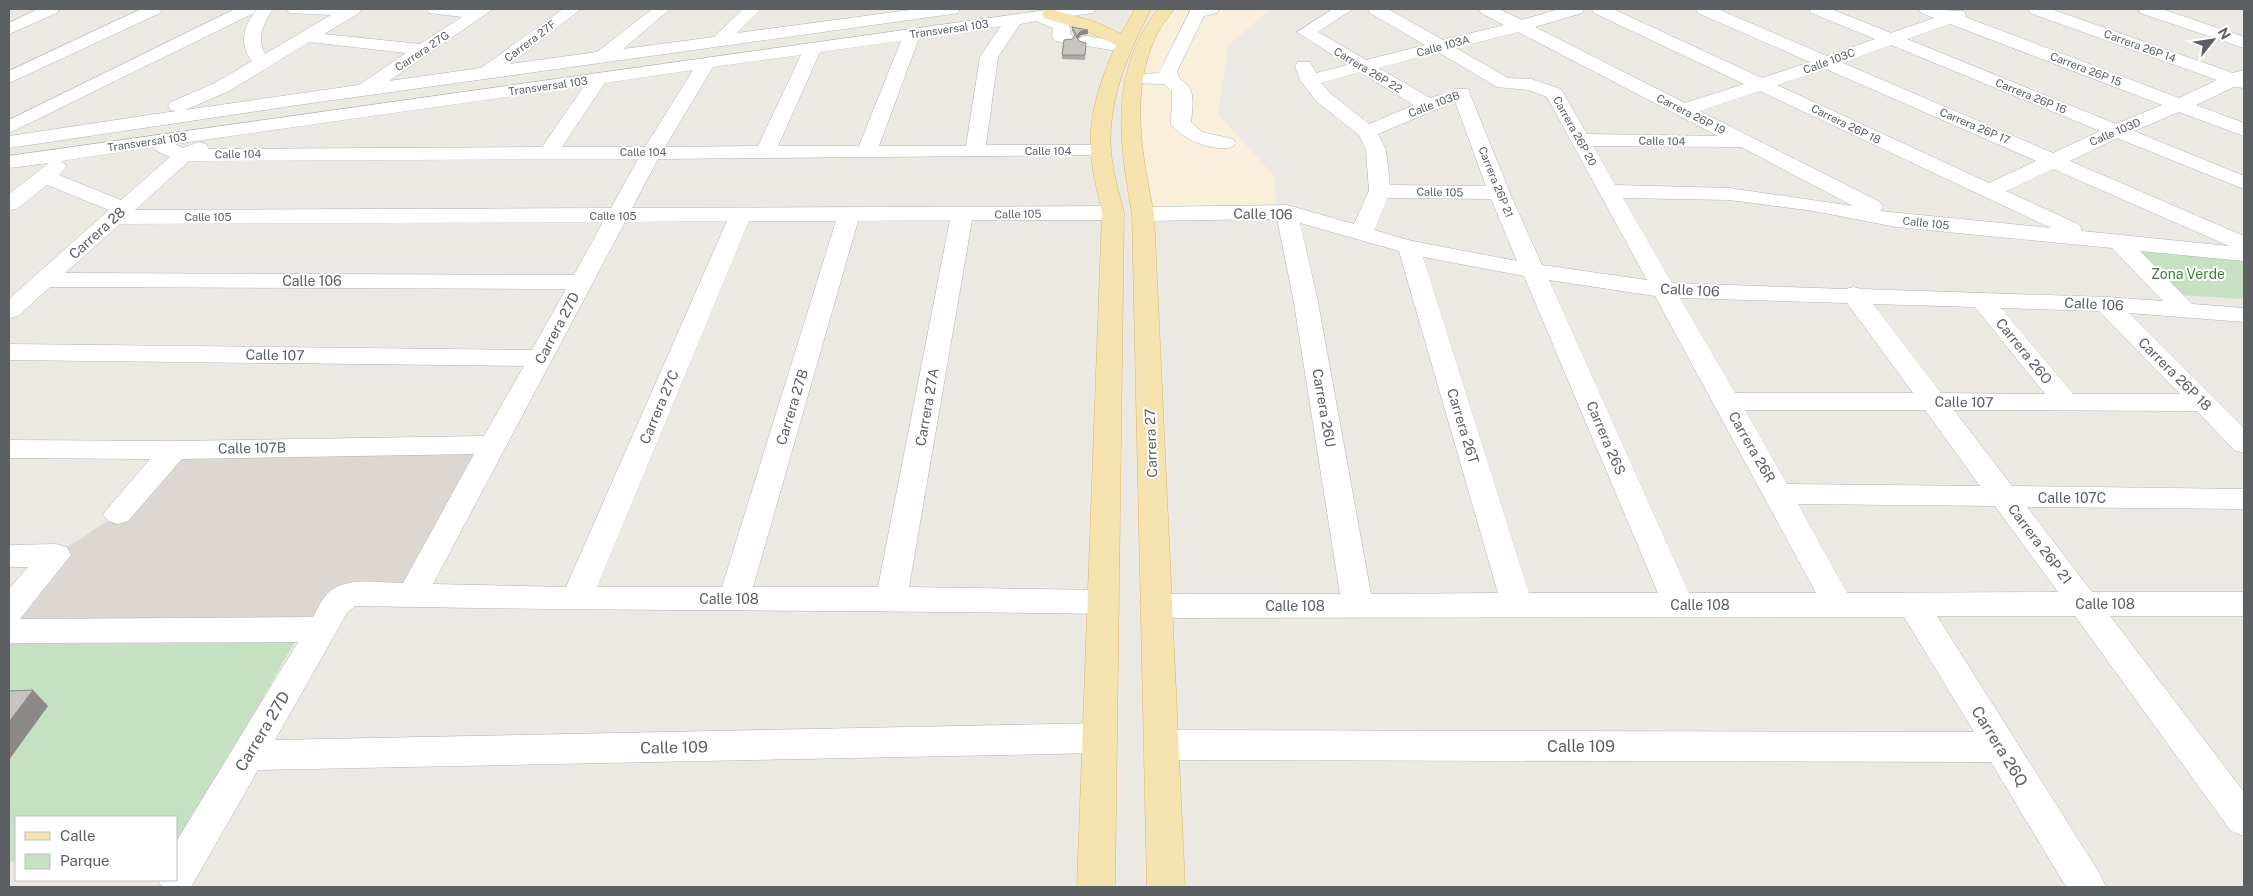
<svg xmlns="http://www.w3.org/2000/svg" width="2253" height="896" viewBox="0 0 2253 896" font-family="'Public Sans',sans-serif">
<rect width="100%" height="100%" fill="#ece9e3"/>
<path fill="#f9efda" d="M1166,9H1270L1228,46L1218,114L1274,176L1277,213L1143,214L1133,166L1147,37Z"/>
<path fill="#dcd8d1" d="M495,445L412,595L355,594L323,629L9,631V610L56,555L118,514L174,450Z"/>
<g fill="#c5e1c2">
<path d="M2129,246L2244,257V299L2178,295Z"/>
<path d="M299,634L176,852V817H16V861L9,862V644Z"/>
</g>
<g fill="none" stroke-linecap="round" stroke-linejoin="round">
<g stroke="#b0b4b7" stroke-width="1">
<g id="minor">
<path d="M38,9H59L57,13L9,34V23Z"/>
<path d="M141,9H162L160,13L9,83V71Z"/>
<path d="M235,9H256L254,13L9,133V120Z"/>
<path d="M257,9H273C264,22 256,38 265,54L331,15L289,13L287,9H361L359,13L324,34L420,44L462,17L429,13L427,9H493L389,81L481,68L563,9H581L510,64L597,52L652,9H670L623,49L714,37L743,9H761L737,33L917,9H960L958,13L952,14L298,105L9,148V136L176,111L171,110L168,106L171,102L215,83L252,61C238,43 244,26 257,9ZM309,42L406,53L359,85L185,110L229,91Z"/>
<path d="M1053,9H1095L1093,13L1058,18C1067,22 1071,23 1070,34L1075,38L1072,42L1066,43L1055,41L1052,37L1053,28L1036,21L1020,24L998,57L986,145H1101L1108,147L1111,151L1108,155L658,159L632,208L1113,206L1121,208L1124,213L1121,218L1113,220H972L909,587L1103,590L1114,594L1119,602L1114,610L1103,614C854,610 604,611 355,606L347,613L275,740L1100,723L1112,728L1117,738L1112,748L1100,753L258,770L191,887H162L158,880H176V842L298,642L9,643V589L28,567H9V545L56,544L67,547L71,555L20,619L313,617C318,608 324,594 333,589C353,577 381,583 403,583L474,454L182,459L128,521L118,524L108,521L103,514L150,459L9,458V440L174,441L484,436L524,366L9,360V344L532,350L566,289L50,287L18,316L9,318V299L109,210L47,185L17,209L9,210V194L49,163L9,168V156ZM1001,26L980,57L966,146H879L919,38ZM901,41L859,146H778L820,52ZM801,55L758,146L665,147L713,67ZM693,70L645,147H562L605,83ZM584,86L542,147L209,149L206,144L199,142L183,148L175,144ZM154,147L157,151L170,157L121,200L59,175L67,166L61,161ZM638,159L611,208L135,210L189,161ZM950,220L878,587H753L858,221ZM727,221L566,587L433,584L625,222ZM749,221H836L722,587H597ZM603,222L574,275L65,273L120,224Z"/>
<path d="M1191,9H1219L1217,13L1204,16L1177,71C1178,79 1184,81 1189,87C1195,96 1192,111 1191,122L1202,132L1233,139L1236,143L1233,147C1214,152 1182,140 1171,124L1172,91L1164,84L1127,83L1125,79L1127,75L1159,73Z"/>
<path d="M1333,9H1353L1318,32L1366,60L1425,45L1370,13L1368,9H1388L1443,40L1504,25L1481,13L1479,9H1499L1522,20L1559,9H1584L1582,13L1535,27L1685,103L1744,84L1594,13L1592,9H1613L1762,78L1810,62L1698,13L1696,9H1718L1827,56L1875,39L1811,13L1809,9H1831L1891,33L1934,18L1921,13L1919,9L1964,11L1966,15L1965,17L2179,98L2217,80L2030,13L2028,9H2051L2233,73L2244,70V88L2234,87L2196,105L2244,123V136L2179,112L2134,131L2244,176V189L2117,138L2070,161L2244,236V261L2140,251L2192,304L2244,308V322L2129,313L2244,428V453L2234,450L2197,411L1954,410L2012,486L2244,489V509L2027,507L2092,592H2244V616H2110L2244,792V836L2231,831L2075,616H1937L2100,874L2106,887H2066L1991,762L1161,760L1149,755L1144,745L1149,735L1161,730L1974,732L1904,617L1156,618L1145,614L1140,606L1145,598L1156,594H1340L1293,297L1277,219L1143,221L1135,219L1132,214L1135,209L1143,207L1287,205L1354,224L1369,191L1366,150L1359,135L1316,101L1300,80L1295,66L1298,62H1310L1316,73L1348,65L1297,32ZM1950,24L2162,105L2116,124L1907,39ZM1518,32L1718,136L1587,134L1561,89L1531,79L1508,78L1456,48ZM1891,45L2100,131L2053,153L1843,63ZM1438,52L1497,87L1529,90L1547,97L1647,280L1542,265L1510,193L1468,89H1454L1452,93L1486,186L1390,185L1386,150L1378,134L1447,105L1450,101L1447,97L1440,95L1430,98L1379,68ZM1826,69L2036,161L1989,183L1777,85ZM1360,72L1414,105L1369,124L1330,93L1321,83ZM1760,91L2051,228L1880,211L1883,207L1880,202L1700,111ZM1593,146L1741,147L1853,206L1729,188L1615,185ZM2053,169L2229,246L2082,231L2080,225L2006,191ZM1388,198L1491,199L1517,261L1412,241L1374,230ZM1623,198L1729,200L1814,211L1896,227L2112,248L2163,301L2106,297L1862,289L1853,287L1846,289L1672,283ZM1300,223L1399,251L1498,593L1371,594L1317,297ZM1423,257L1524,276L1658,593H1529ZM1549,280L1655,296L1816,593H1689ZM1680,298L1847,303L1913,393H1735ZM1873,304L1975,307L2045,394L1941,393ZM2001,308L2099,311L2180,394H2073ZM1745,410H1925L1980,486L1787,484ZM1798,504L1995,506L2058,592L1847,593Z"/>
<path d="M2138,9H2162L2244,37V48L2140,13Z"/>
<path d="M1087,36L1129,43L1132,47L1129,51L1123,52L1081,45L1078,41L1081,37Z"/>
</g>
</g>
<g stroke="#e1b367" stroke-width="1">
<g id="major">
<path d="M1050,9L1096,22L1121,34L1135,9H1151C1128,53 1107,102 1111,152C1113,173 1119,193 1124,213L1115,887H1077L1102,213C1098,193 1092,173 1091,152C1088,115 1101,79 1116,45L1084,30L1044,18L1042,14L1044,10Z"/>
<path d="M1158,9H1174C1169,17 1161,25 1157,34C1129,91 1142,155 1154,214L1185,887H1147L1132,214C1119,140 1109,72 1158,9Z"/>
</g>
</g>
<use href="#minor" fill="#fff" fill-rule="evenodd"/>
<use href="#major" fill="#f5e3af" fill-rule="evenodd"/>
</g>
<path fill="#aba9a4" d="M1072,27L1088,34L1081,35L1078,39L1079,41L1086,43L1085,60L1062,59V55L1075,36L1072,31Z"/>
<g fill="#8b8986">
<path d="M1088,30V34L1081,35L1076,41V36L1081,31Z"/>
<path d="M33,690L48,706L9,760V722Z"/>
</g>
<g fill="#c7c4bf" stroke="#8b8986">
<path d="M1072,27L1088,30L1081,31L1076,36L1079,41L1086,43L1085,55H1062L1064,40L1072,39L1076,34Z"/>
<path d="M33,690L9,722V691Z"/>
</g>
<g text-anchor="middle" stroke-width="4" stroke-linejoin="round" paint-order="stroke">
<g font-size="11" fill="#5b5f62" stroke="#fff">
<text transform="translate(949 29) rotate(-8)" y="4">Transversal 103</text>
<text transform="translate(530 41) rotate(-37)" y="4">Carrera 27F</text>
<text transform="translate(1443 46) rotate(-15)" y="4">Calle 103A</text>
<text transform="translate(2140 46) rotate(20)" y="4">Carrera 26P 14</text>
<text transform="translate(422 51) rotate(-34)" y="4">Carrera 27G</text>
<text transform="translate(1829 61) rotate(-20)" y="4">Calle 103C</text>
<text transform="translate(2086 69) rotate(21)" y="4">Carrera 26P 15</text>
<text transform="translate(1368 70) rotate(31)" y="4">Carrera 26P 22</text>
<text transform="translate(548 86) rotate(-8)" y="4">Transversal 103</text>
<text transform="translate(2031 96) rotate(22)" y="4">Carrera 26P 16</text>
<text transform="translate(1434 104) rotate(-21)" y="4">Calle 103B</text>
<text transform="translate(1691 114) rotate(27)" y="4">Carrera 26P 19</text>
<text transform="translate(1846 124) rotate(26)" y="4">Carrera 26P 18</text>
<text transform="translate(1975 126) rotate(23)" y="4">Carrera 26P 17</text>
<text transform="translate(1575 131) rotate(61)" y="4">Carrera 26P 20</text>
<text transform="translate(2115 132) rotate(-23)" y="4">Calle 103D</text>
<text transform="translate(1662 141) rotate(1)" y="4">Calle 104</text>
<text transform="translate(147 142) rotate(-8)" y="4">Transversal 103</text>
<text x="1048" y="155">Calle 104</text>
<text x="643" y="156">Calle 104</text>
<text transform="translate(238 154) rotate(-1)" y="4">Calle 104</text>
<text transform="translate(1496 182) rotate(68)" y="4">Carrera 26P 21</text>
<text transform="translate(1440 192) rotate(1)" y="4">Calle 105</text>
<text transform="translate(1018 214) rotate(-1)" y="4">Calle 105</text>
<text x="613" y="220">Calle 105</text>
<text x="208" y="221">Calle 105</text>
<text transform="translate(1926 223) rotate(6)" y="4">Calle 105</text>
</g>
<g font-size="14" fill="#5b5f62" stroke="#fff">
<text transform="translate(1263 214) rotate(1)" y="5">Calle 106</text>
<text transform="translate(97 233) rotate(-42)" y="5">Carrera 28</text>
<text x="312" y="286">Calle 106</text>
<text transform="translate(1690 290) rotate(3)" y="5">Calle 106</text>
<text transform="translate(2094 304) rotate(3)" y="5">Calle 106</text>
<text transform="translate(557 328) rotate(-62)" y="5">Carrera 27D</text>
<text transform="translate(2024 351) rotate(51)" y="5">Carrera 26O</text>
<text transform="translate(275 355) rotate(1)" y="5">Calle 107</text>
<text transform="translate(2175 374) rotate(45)" y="5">Carrera 26P 18</text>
<text transform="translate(1964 402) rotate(1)" y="5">Calle 107</text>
<text transform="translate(659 407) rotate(-67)" y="5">Carrera 27C</text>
<text transform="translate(792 407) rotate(-73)" y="5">Carrera 27B</text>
<text transform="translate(927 407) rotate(-80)" y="5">Carrera 27A</text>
<text transform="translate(1324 408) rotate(80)" y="5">Carrera 26U</text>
<text transform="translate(1463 426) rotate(73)" y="5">Carrera 26T</text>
<text transform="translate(1606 438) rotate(67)" y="5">Carrera 26S</text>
<text transform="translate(1151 443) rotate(-92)" y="5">Carrera 27</text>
<text transform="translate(1752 447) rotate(60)" y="5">Carrera 26R</text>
<text transform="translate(252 448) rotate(-1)" y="5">Calle 107B</text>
<text x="2072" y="503">Calle 107C</text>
<text transform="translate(2040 544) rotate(53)" y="5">Carrera 26P 21</text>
<text x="729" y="604">Calle 108</text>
<text x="2105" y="609">Calle 108</text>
<text x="1700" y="610">Calle 108</text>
<text x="1295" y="611">Calle 108</text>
</g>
<g font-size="14" fill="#417e3e" stroke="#fff">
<text x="2188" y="279">Zona Verde</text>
</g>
<g font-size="16" fill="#5b5f62" stroke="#fff">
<text transform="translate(262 731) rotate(-59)" y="6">Carrera 27D</text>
<text x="1581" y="752">Calle 109</text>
<text transform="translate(2000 746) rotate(58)" y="6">Carrera 26Q</text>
<text transform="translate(674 747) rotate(-1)" y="6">Calle 109</text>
</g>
</g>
<rect width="2253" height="896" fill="none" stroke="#5b5f62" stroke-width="20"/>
<rect x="15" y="816" width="162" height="65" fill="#ffffff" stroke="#bdbfc0"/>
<rect x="25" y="832" width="25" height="8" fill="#f5e3af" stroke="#bdbfc0"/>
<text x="60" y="841" font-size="15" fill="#5b5f62">Calle</text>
<rect x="25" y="854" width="25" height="15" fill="#c5e1c2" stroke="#bdbfc0"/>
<text x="60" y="866" font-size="15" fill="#5b5f62">Parque</text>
<g transform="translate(2213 40) rotate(60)" stroke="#ffffff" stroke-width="4" paint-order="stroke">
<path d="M0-4L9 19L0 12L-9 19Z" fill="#5b5f62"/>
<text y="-8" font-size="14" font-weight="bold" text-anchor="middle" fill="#5b5f62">N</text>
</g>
</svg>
